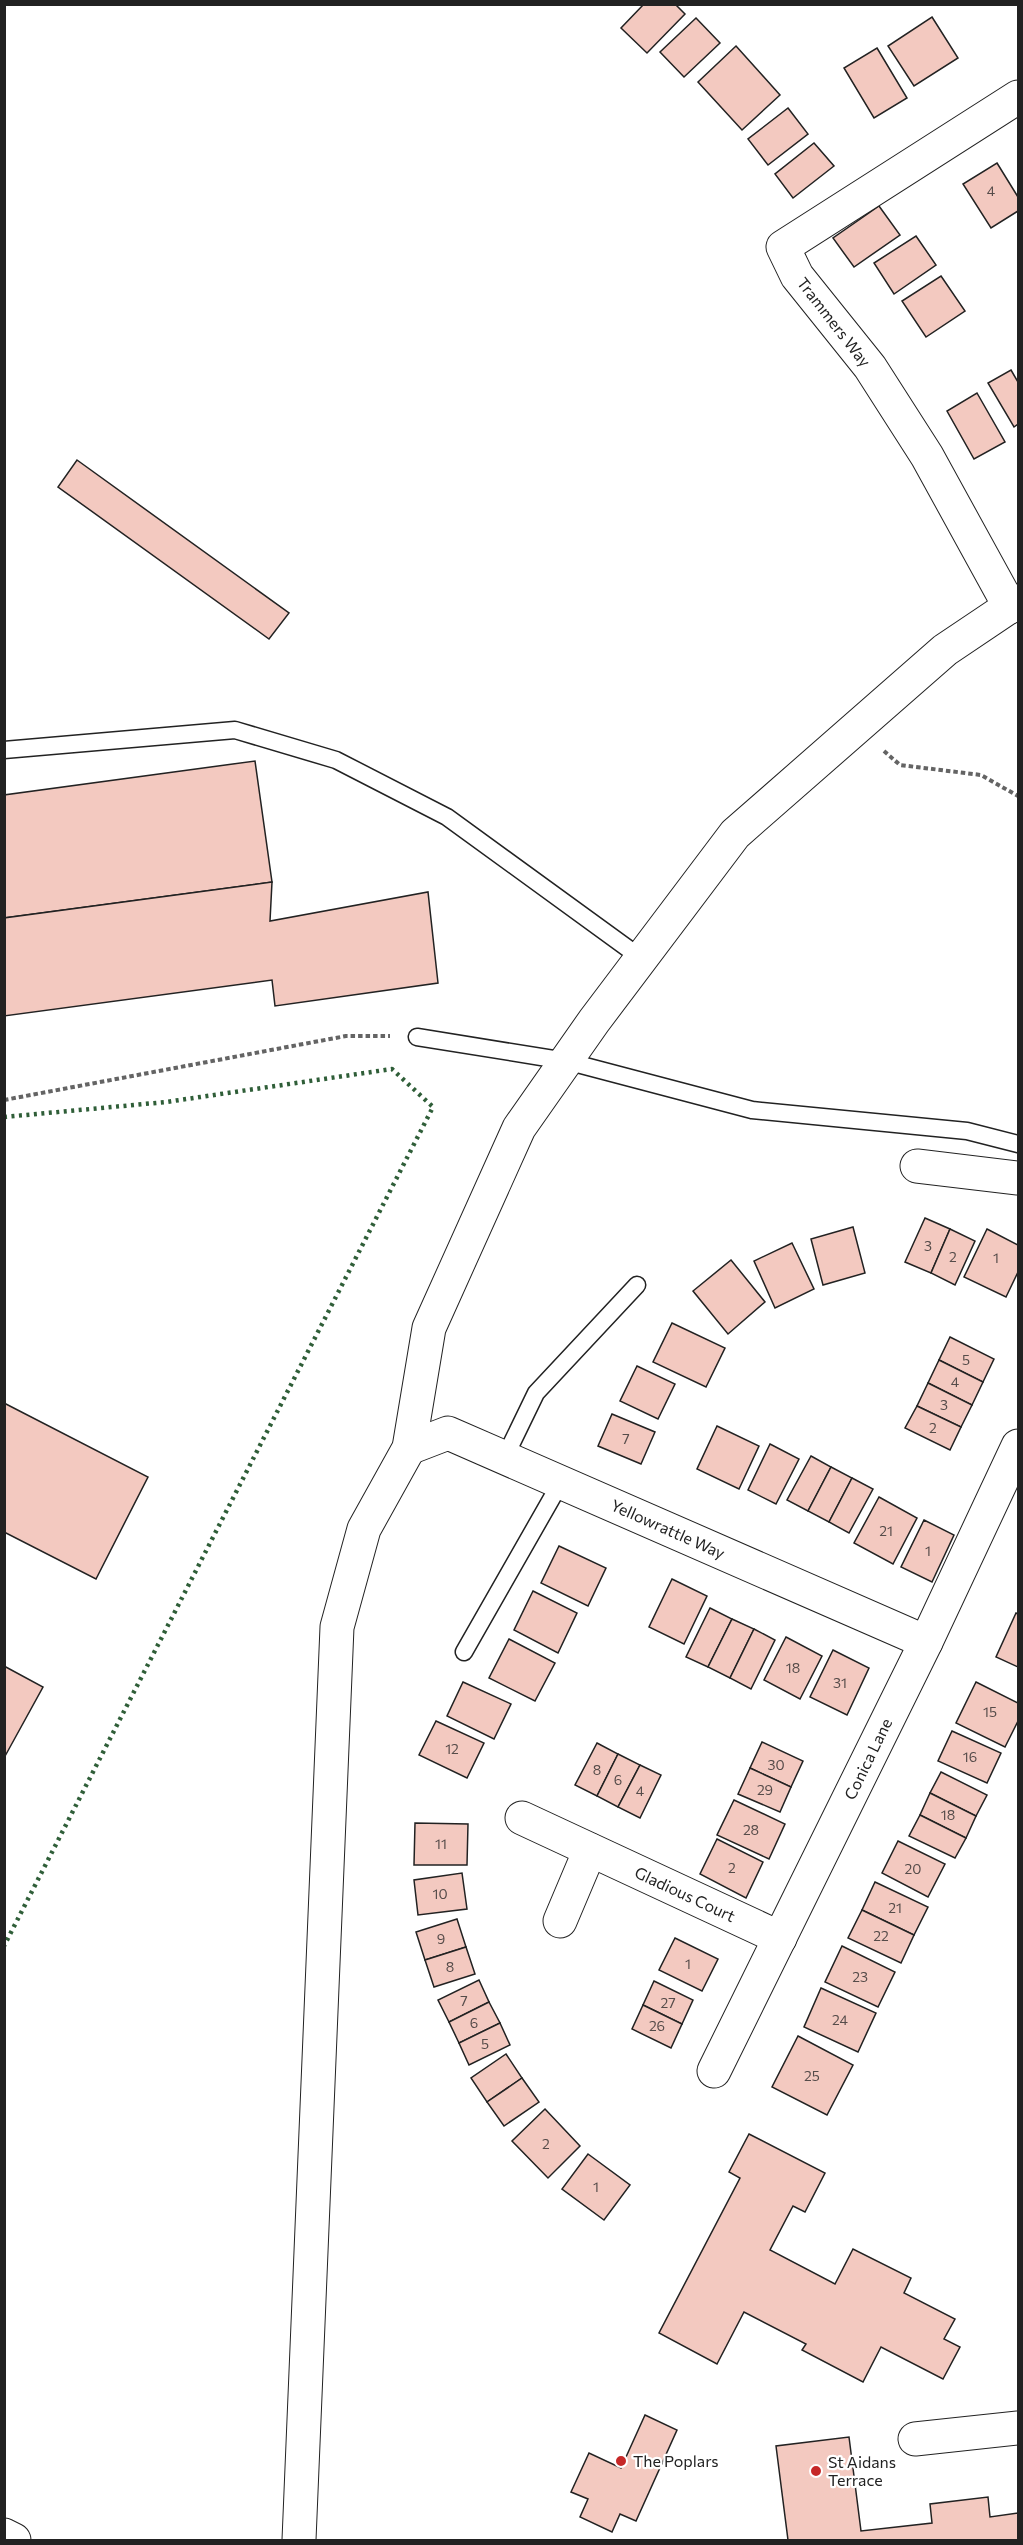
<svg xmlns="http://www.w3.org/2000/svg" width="1023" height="2545" viewBox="0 0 1023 2545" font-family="Commissioner,sans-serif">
<rect width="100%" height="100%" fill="#fff"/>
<g fill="#f3c9c0" stroke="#222" stroke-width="1.5">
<path d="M644,4H675L685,14L647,53L621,28Z"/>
<path d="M932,17L958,58L914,86L888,46Z"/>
<path d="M696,18L720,43L684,77L660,52Z"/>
<path d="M736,46L780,95L742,130L698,82Z"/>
<path d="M877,48L907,98L874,118L844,68Z"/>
<path d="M788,108L808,134L768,165L748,139Z"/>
<path d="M814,143L834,166L793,198L775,174Z"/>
<path d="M997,163L1018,197V211L991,228L963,184Z"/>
<path d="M879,206L900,235L854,267L833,238Z"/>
<path d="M916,236L936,265L894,294L874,263Z"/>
<path d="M941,276L965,311L926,337L902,301Z"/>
<path d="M1011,370L1018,382V424L1014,427L988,383Z"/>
<path d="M977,393L1005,442L974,459L947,411Z"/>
<path d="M77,460L289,613L269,639L58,487Z"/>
<path d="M255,761L272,882L4,918V795Z"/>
<path d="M272,882L270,921L428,892L438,983L275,1006L272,980L4,1016V918Z"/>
<path d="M925,1218L950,1229L931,1273L905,1262Z"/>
<path d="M853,1227L865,1273L823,1285L811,1239Z"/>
<path d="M950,1229L975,1241L955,1285L931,1273Z"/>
<path d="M987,1229L1018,1245V1272L1006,1297L964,1277Z"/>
<path d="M792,1243L814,1289L775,1308L754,1261Z"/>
<path d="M731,1260L765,1302L728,1334L693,1291Z"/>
<path d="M672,1323L725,1348L706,1387L653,1362Z"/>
<path d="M950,1337L994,1359L983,1382L939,1360Z"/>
<path d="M939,1360L983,1382L972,1405L928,1383Z"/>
<path d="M637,1366L675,1384L658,1419L620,1401Z"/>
<path d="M928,1383L972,1405L961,1427L917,1406Z"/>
<path d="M4,1403L148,1477L96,1579L4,1532Z"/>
<path d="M917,1406L961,1427L950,1450L905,1428Z"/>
<path d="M612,1414L655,1432L641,1464L598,1446Z"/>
<path d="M717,1426L759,1446L739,1489L697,1469Z"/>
<path d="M770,1444L799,1459L776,1504L748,1490Z"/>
<path d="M811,1456L831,1467L808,1511L787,1500Z"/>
<path d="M831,1467L852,1478L829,1522L808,1511Z"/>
<path d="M852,1478L873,1489L849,1533L829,1522Z"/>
<path d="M879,1497L917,1518L893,1564L854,1543Z"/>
<path d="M924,1520L954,1535L932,1582L901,1567Z"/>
<path d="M559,1546L606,1568L588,1606L541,1583Z"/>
<path d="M672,1579L707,1596L684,1644L649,1627Z"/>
<path d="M533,1591L577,1613L558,1653L514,1630Z"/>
<path d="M710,1608L732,1619L708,1667L686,1657Z"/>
<path d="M1016,1613L1018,1614V1667L996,1657Z"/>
<path d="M732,1619L754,1629L730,1678L708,1667Z"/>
<path d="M754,1629L775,1640L751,1689L730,1678Z"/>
<path d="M786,1637L822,1656L800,1699L764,1680Z"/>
<path d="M509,1639L555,1663L535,1701L489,1678Z"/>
<path d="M833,1650L869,1668L847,1715L810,1697Z"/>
<path d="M4,1666L43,1687L4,1758Z"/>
<path d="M463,1682L511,1704L494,1739L447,1716Z"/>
<path d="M976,1682L1018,1703V1721L1005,1747L956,1723Z"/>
<path d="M436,1721L484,1743L467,1778L419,1755Z"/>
<path d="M952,1731L1001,1753L987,1783L938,1761Z"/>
<path d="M762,1742L803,1761L791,1787L750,1768Z"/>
<path d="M597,1743L618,1754L597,1796L575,1785Z"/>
<path d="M618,1754L640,1765L618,1807L597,1796Z"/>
<path d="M640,1765L661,1775L640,1818L618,1807Z"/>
<path d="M750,1768L791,1787L780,1812L738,1794Z"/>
<path d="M941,1772L987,1795L976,1816L930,1793Z"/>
<path d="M930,1793L976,1816L966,1838L920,1815Z"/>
<path d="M734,1800L785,1824L769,1859L717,1835Z"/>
<path d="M920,1815L966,1838L955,1858L909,1836Z"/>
<path d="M415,1823L468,1824L467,1865H414Z"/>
<path d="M717,1839L763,1862L746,1898L700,1874Z"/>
<path d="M898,1841L945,1864L928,1897L882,1873Z"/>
<path d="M462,1873L467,1909L418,1915L414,1880Z"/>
<path d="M875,1882L928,1907L914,1935L862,1910Z"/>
<path d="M862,1910L914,1935L901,1963L848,1938Z"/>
<path d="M457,1919L466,1947L425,1960L416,1932Z"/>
<path d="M675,1938L718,1959L702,1991L659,1970Z"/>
<path d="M842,1946L895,1972L878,2007L825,1982Z"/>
<path d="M466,1947L475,1974L434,1987L425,1960Z"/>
<path d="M479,1980L489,2002L449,2022L438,2000Z"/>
<path d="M654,1981L693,2000L682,2024L643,2005Z"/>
<path d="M821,1988L876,2013L858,2052L804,2027Z"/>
<path d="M489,2002L500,2023L459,2043L449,2022Z"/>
<path d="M643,2005L682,2024L671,2048L632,2029Z"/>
<path d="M500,2023L510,2045L469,2065L459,2043Z"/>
<path d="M798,2036L853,2065L827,2115L772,2087Z"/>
<path d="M506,2054L522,2078L487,2102L471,2078Z"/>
<path d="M522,2078L539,2102L504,2126L487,2102Z"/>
<path d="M545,2109L580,2146L548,2178L512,2141Z"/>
<path d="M749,2134L825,2173L805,2212L793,2206L770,2250L835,2284L853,2249L911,2278L904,2293L955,2319L944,2339L960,2347L943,2379L881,2347L863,2382L802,2350L806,2344L744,2312L717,2364L659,2333L740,2178L729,2172Z"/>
<path d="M588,2154L630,2185L604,2220L562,2189Z"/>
<path d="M645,2415L677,2430L636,2521L620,2514L612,2532L580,2517L588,2499L571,2492L589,2453L621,2468Z"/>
<path d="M849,2437L861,2531L932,2523L930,2504L988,2497L990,2517L1018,2513V2540H788L776,2446Z"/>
</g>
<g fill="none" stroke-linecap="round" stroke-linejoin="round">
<g stroke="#222" stroke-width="19">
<g id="lane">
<path d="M4,750L235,730L336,760L447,817L641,958"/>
<path d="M417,1037L566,1061L752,1110L967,1131L1018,1144"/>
<path d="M505,1457L536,1393L637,1285"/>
<path d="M464,1652L561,1482"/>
</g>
</g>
<g stroke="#222" stroke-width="35">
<g id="street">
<path d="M1010,607L927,456L870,367L797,276L783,247L1018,97"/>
<path d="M917,1166L1018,1178"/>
<path d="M409,1448L448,1433L926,1642"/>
<path d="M522,1818L780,1938"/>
<path d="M560,1921L590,1850"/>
<path d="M714,2071L926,1642L1018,1446"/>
<path d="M915,2439L1018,2428"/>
<path d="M299,2540L337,1627L364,1529L409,1448L429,1328L519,1128L594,1021L735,834L945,650L1018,601"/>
</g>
</g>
<g stroke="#222" stroke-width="35">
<path id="secondary" d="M4,2535L14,2540"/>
</g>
<g stroke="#646464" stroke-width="4" stroke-dasharray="4.5 3" stroke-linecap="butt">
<path d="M884,751L900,765L981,775L1018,796"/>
<path d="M4,1100L346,1036H390"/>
</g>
<use href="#lane" stroke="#fff" stroke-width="16"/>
<use href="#street" stroke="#fff" stroke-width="33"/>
<use href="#secondary" stroke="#fff" stroke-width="33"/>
<path stroke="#2f5e38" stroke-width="4.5" stroke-dasharray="3 4.5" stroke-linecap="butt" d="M4,1117L166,1102L392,1069L433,1107L4,1946"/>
</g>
<g fill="#c62828" stroke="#fff" stroke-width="2">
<circle cx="621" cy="2461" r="6"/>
<circle cx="816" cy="2471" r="6"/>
</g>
<g text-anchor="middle" stroke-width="4.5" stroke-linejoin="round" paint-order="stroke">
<g font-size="14" fill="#564c4a">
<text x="991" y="196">4</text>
<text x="928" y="1251">3</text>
<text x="953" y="1262">2</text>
<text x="996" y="1263">1</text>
<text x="966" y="1365">5</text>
<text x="955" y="1387">4</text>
<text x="944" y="1410">3</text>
<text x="933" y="1433">2</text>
<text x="626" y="1444">7</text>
<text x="886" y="1536">21</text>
<text x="928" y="1556">1</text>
<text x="793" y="1673">18</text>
<text x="840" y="1688">31</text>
<text x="990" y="1717">15</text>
<text x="452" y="1754">12</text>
<text x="970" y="1762">16</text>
<text x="776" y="1770">30</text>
<text x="597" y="1775">8</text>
<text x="618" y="1785">6</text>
<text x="765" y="1795">29</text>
<text x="640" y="1796">4</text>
<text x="948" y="1820">18</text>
<text x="751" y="1835">28</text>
<text x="441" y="1849">11</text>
<text x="732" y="1873">2</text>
<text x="913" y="1874">20</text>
<text x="440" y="1899">10</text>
<text x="895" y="1913">21</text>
<text x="881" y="1941">22</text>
<text x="441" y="1944">9</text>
<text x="688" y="1969">1</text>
<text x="450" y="1972">8</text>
<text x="860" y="1982">23</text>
<text x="464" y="2006">7</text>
<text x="668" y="2008">27</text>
<text x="840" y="2025">24</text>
<text x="474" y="2028">6</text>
<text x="657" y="2031">26</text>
<text x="485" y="2049">5</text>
<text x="812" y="2081">25</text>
<text x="546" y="2149">2</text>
<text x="596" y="2192">1</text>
</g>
<g font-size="16" fill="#222" stroke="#fff">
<text transform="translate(834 322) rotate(52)" y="6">Trammers Way</text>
<text transform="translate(668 1529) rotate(24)" y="6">Yellowrattle Way</text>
<text transform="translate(868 1759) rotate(-64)" y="6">Conica Lane</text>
<text transform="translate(685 1894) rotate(25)" y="6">Gladious Court</text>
</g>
<g font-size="16" fill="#222" stroke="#fff" text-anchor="start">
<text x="633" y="2467">The Poplars</text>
<text x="828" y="2468">St Aidans<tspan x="828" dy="18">Terrace</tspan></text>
</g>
</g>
<rect width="1023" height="2545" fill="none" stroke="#222222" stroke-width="12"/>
</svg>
